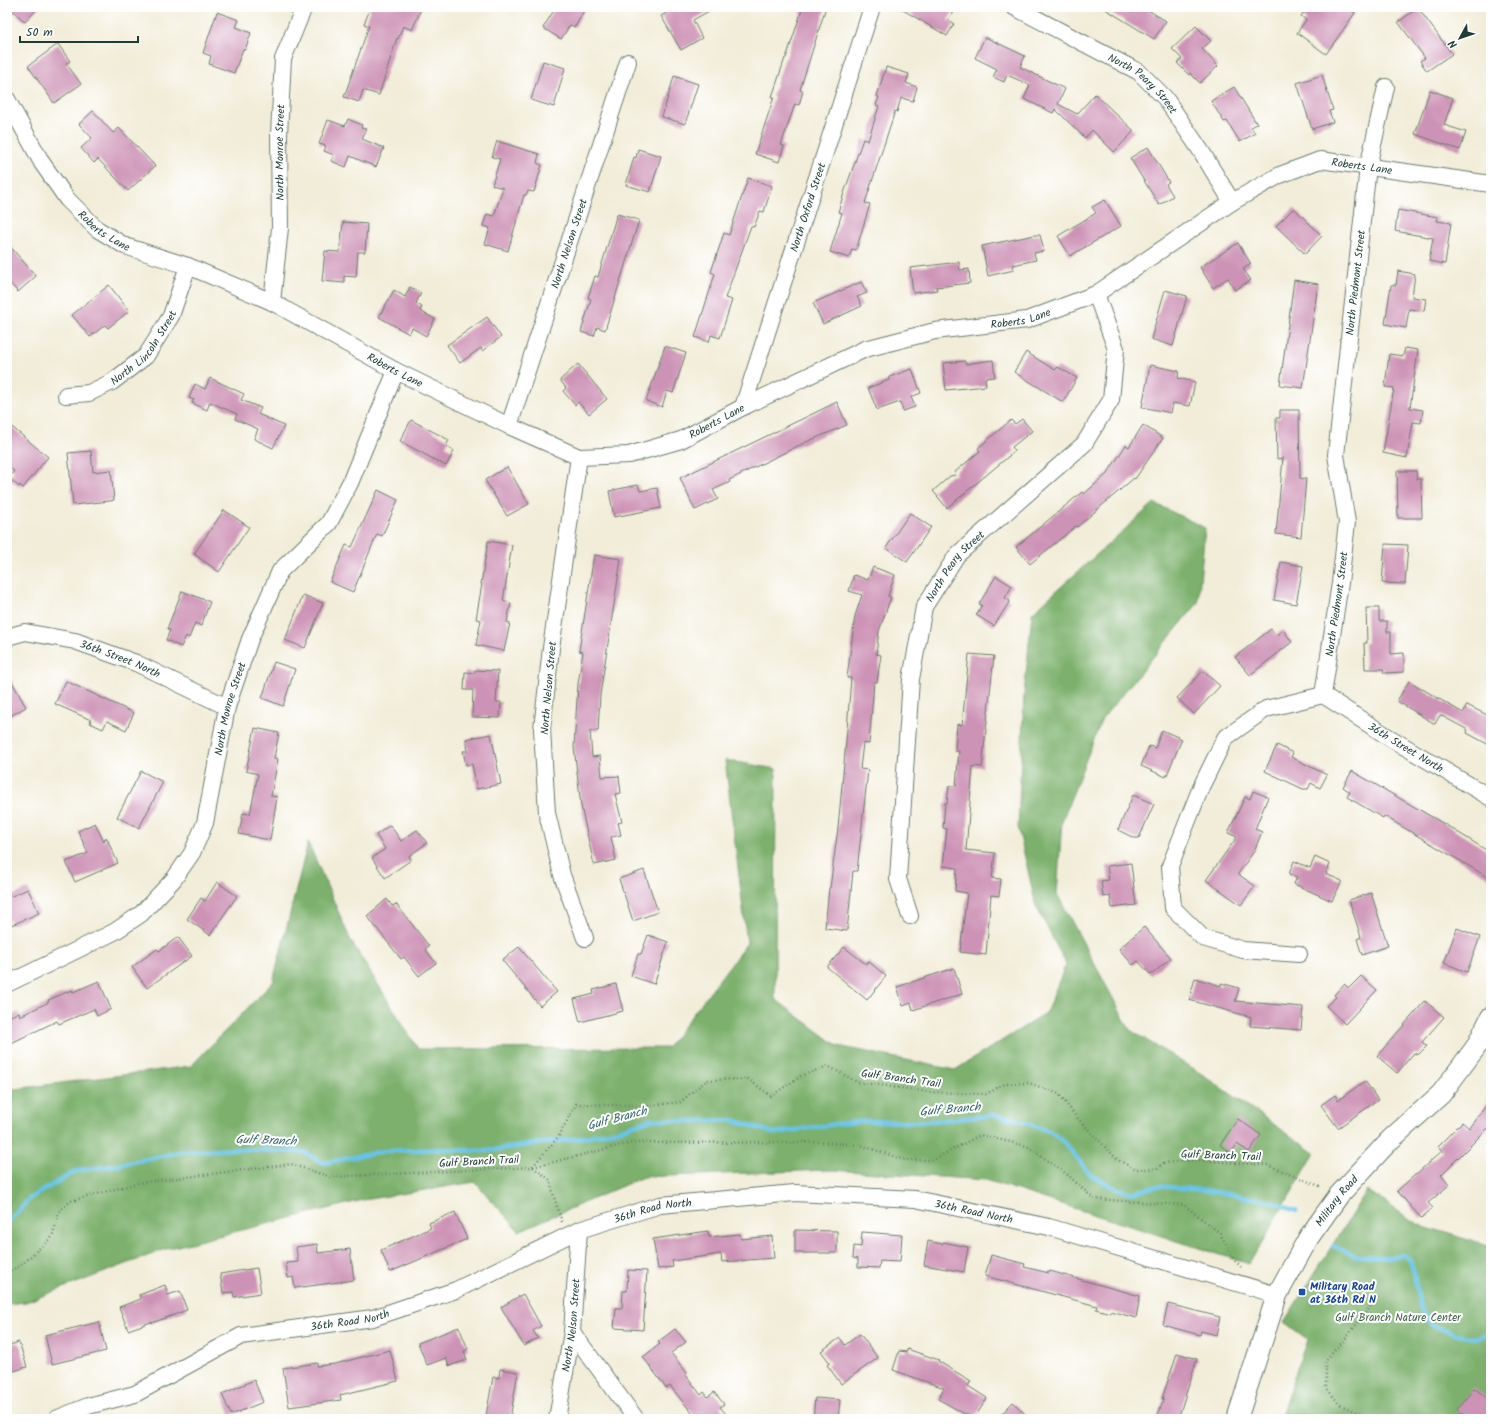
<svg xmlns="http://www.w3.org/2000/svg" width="1498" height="1426" viewBox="0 0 1498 1426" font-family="Kalam,sans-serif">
<rect width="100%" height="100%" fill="#fff"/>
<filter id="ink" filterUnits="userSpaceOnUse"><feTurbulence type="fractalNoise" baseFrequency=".025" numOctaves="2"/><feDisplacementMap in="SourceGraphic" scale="8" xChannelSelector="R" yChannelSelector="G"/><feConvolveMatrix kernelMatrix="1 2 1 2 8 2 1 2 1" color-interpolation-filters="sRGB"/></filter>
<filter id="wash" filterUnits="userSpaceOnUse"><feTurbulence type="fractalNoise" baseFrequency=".012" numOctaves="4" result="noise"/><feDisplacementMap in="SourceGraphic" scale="16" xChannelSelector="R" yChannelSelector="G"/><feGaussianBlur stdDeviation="0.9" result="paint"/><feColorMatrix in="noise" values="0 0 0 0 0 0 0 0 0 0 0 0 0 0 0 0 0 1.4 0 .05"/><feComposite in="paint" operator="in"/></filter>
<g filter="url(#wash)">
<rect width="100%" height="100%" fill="#f2edd9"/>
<g fill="#7bb06c" stroke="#4d7650">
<path d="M1154,503L1205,528L1198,603L1102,719L1062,821L1057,894L1130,1030L1208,1078L1315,1153L1249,1264L986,1180L830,1170L643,1177L519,1231L475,1182L363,1200L166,1249L26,1302L7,1304V1090L191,1066L273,982L308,842L351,941L418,1049L667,1048L747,943L725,760L776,769L775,999L838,1046L955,1070L1046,1013L1066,964L1036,906L1018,827L1024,694L1032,613Z"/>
<path d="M1367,1190L1417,1224L1491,1247V1419H1280L1307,1339L1284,1322Z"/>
</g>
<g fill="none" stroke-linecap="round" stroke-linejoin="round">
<g stroke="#68c3e6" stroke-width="4.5">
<path d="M7,1223L30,1198L76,1171L123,1164L180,1152L237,1149L304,1152L323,1163L385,1151L443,1149L485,1151L580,1138L618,1130L652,1119L687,1121L733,1120L774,1133L836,1124L868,1121L911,1122L948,1120L994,1115L1016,1119L1051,1132L1061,1139L1092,1176L1118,1189L1133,1193L1156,1186L1204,1190L1271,1201L1296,1211"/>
<path d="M1333,1246L1357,1256L1389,1257L1403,1255L1410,1260L1416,1280L1420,1308L1431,1324L1453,1334L1473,1338L1491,1334"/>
</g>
</g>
<g id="blocks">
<g fill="#cd93b6">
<path d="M9,7H39L25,22Z"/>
<path d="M371,7H422L412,30L403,26L398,39L397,38L379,95L363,90L359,102L344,97L369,26L364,24Z"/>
<path d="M556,7H586L575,27L570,25L561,39L543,28Z"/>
<path d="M677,7H716L693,20L702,38L681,50L661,16Z"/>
<path d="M803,7H826L800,90L803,91L799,105L795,104L781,145L784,146L779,162L755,154L774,97H772L785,58H786Z"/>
<path d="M898,7H945L953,12L948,20L954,24L947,36Z"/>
<path d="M1102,7H1143L1166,21L1154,39Z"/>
<path d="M1308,7H1346L1355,13L1326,54L1297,33L1306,20L1301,16Z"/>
<path d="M1418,8L1452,54L1427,71L1420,61L1425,58L1398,22Z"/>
<path d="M217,12L239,20L236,27L251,33L245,50L243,49L234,73L209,64L211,56L203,53Z"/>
<path d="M1196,26L1211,41L1202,49L1218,66L1200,83L1190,73L1189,75L1177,63L1182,59L1172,49Z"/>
<path d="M985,37L1025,56L1020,67L1065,89L1058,104L1077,114L1095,94L1134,131L1114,152L1092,130L1085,138L1055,109L1053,113L1024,99L1030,85L1007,75L1004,82L993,77L997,69L975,58Z"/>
<path d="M58,44L70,61L66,63L81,84L54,103L28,66Z"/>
<path d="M543,61L565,68L554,107L531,100Z"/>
<path d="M886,67L909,74L906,83L917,87L913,101L901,98L897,112L895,111L865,203L870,204L856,250L852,249L849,258L830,252L842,213L838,212L843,196L863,139L868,141L879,106L876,105L879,97L877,96Z"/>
<path d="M1322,75L1333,110L1329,111L1333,122L1312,129L1297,83Z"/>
<path d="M674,76L698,84L685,124L662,117Z"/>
<path d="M1234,87L1257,124L1251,127L1255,133L1240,142L1227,121L1224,122L1211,101Z"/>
<path d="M1430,90L1453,98L1444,125L1466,132L1460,150L1415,134Z"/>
<path d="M93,111L113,133L119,128L155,166L128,191L98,159L94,163L81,148L92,138L79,124Z"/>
<path d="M348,119L362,125L361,128L366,129L362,139L384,148L376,167L350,156L346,167L331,161L334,155L324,151L326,146L319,144L328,120L345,126Z"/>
<path d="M497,141L539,154L537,163L542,165L534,192L528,191L526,195H524L508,251L485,244L490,228L483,226L487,214L494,216L503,188L492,185L500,159L492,157Z"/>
<path d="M1148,147L1169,182L1166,184L1173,196L1159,205L1130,158Z"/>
<path d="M638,149L661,156L650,192L626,185L634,157L636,158Z"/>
<path d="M748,178L772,186L764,212L760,211L754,227L751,226L725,298L732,300L720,338L711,335L709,342L695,337L715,274L711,272L724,233L729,235Z"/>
<path d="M1105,200L1121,226L1070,256L1058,236L1096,213L1092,207Z"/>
<path d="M1294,208L1322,236L1305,254L1276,226Z"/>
<path d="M1398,210L1438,217L1437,221L1451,223L1445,264L1429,261L1433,238L1395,231Z"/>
<path d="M617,214L639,220L605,330L597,327L594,336L581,332L591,299L588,298L595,276L598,277Z"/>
<path d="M343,222L367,224L365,252H358L356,277L344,276V283L322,281L325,251L340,252Z"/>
<path d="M1035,235H1040L1044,251L1034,253L1036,260L1013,265L1014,270L988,276L982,246Z"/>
<path d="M7,243L36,276L18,292L7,280Z"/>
<path d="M1238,243L1251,264L1243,269L1251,280L1235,290L1228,278L1213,288L1200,267Z"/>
<path d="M959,262L960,270L969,269L970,283L936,287L937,290L913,293L910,268Z"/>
<path d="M1398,271L1415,274L1412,297L1426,299L1424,311L1409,309L1406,328L1385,324L1391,285H1396Z"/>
<path d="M1294,280L1318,284L1303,388L1280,385Z"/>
<path d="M861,282L867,293L857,297L862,306L823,324L813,303Z"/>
<path d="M109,285L129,311L108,328L105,325L90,337L72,315Z"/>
<path d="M410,287L421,293L416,303L422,307L420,311L435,319L426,336L412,328L409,334L379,317L394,290L405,297Z"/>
<path d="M1165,290L1187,296L1173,346L1151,339Z"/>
<path d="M487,317L501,337L482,351L481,348L460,363L447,345Z"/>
<path d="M665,346L686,353L673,393L667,391L662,407L646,401Z"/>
<path d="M1405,348L1418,350L1410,408L1423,410L1421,423L1413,422L1407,458L1383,453L1394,388L1385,387L1389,354L1403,356Z"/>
<path d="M1026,352L1055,370L1058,367L1077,378L1063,402L1014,372Z"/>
<path d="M993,360L995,377L985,378L986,386L946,390L943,363L965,361V364Z"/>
<path d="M578,364L607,399L589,414L578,402L575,405L563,391L566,388L560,380Z"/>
<path d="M1150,365L1179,371L1178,378L1195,382L1190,406L1173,403L1171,413L1142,407Z"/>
<path d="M912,369L921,393L911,397L915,407L903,411L900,402L877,410L868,388L889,380V377Z"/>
<path d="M210,378L244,394L241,400L261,408L258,414L284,426L273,448L254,439L258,429L235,419L237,414L210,402L207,410L192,403L194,400L189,398L195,384L205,389Z"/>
<path d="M837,402L847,425L806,442L729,480L730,482L713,490L718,499L695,510L680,478Z"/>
<path d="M1280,410H1299L1300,478L1306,479L1301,537L1276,534L1283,458L1277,459L1276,418H1280Z"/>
<path d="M1022,419L1032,431L1012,447L1015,451L947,508L933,491L950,476L956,475L955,472L980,451L978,448L1011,420L1015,424Z"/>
<path d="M411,420L449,440L446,446L454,451L446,466L400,441Z"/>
<path d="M7,423L48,457L23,488L20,485L19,487L9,478L14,471L7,465Z"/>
<path d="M1143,425L1163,438L1135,479L1134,478L1077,527L1076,526L1030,564L1016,547L1082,492L1084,494L1107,474L1126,445L1129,447Z"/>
<path d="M91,451L93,472L111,470L114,500L110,501L73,505L68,453Z"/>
<path d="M507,467L529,504L507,516L485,480Z"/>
<path d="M1397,471H1416L1417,479H1421L1422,518H1398Z"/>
<path d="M638,485L640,491L657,488L661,508L614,517L609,491Z"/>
<path d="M378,490L398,500L382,536L377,534L353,592L330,582L346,545L352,547Z"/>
<path d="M224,510L249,527L219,572L194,554Z"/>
<path d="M910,513L931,527L907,562L886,548Z"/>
<path d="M488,541L512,545L503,601L511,603L507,622L510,623L504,651L476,645L481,620L476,619L482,584H481Z"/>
<path d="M1385,544L1408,545L1405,584L1382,583Z"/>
<path d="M594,555L621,559L600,695L598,731H590L592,757L600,756L602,777L619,776L621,793L615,794L622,822L618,823L621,835L611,837L616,860L594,865L581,806L574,747L578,684L583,652L579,651Z"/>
<path d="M1281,562L1303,566L1296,604L1274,600Z"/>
<path d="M873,567L895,575L888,596L891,597L879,631L876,654L881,655L877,682H874L869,744L863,743L860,769L868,770L857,871H853L847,931L825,928L829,888H830L838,828L846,742L851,678H847L855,616L862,595L849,591L854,575L868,580Z"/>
<path d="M996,576L1012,586L1005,598L1010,601L994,626L976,615L982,605L979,604Z"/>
<path d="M182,591L210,602L201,626L195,623L189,638L186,636L181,647L166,640L170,630L167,629Z"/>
<path d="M303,595L323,603L305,648L285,640Z"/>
<path d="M1366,608H1379V621H1387V632H1391V654L1404,653V672L1384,673L1383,669H1365L1364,643H1367Z"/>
<path d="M1271,629L1276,635L1283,630L1292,642L1250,675L1235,657Z"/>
<path d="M969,654L994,656L982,767L973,766L966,850L995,853L992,878L1001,879L999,896L991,895L986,955L960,952L967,893L955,891L957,868L943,866L947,829L943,828L945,803H947L949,786H956L959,751H955L957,724L962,725Z"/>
<path d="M274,662L295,669L283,706L262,698Z"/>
<path d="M475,670L498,671L496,702H501L500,718L472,717L473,690H464L465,672L475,673Z"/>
<path d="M1203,671L1220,686L1194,714L1177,698Z"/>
<path d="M7,673L26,707L7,718Z"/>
<path d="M66,681L134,713L126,730L107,721L103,729L90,723L91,720L55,704Z"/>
<path d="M1409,681L1463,713L1467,705L1491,717V746L1467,733L1468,730L1440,715L1435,724L1397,701Z"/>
<path d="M255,728L279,733L274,758L278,759L271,796L277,797L270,840L239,834L243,813L250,814L258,774L246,771Z"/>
<path d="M1162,730L1182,739L1166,777L1141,766L1149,746L1155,748Z"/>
<path d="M491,734L501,784L477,789L472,764L466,765L463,751H468L466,739Z"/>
<path d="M1277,745L1293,753L1291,757L1327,775L1320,788L1311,783L1308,789H1303L1265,771Z"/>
<path d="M141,771L163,782L139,828L117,817Z"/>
<path d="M1352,771L1446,825L1491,853V879L1384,816L1383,818L1347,797L1350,792L1343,787Z"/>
<path d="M1253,791L1268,797L1255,829L1262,832L1254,851L1238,874L1255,886L1241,905L1206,880L1237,837L1228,833L1245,797L1250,799Z"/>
<path d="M1133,795L1154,804L1139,838H1134L1118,830Z"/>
<path d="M95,823L104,842L106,837L118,863L75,882L66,862L88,853L78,831Z"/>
<path d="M390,825L401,841L417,830L427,843L409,856L411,860L385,878L372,858L385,849L376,835Z"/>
<path d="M1315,857L1330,864L1326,874L1342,881L1332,901L1294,884L1297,877L1289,874L1294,861L1310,868Z"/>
<path d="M1131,863L1136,905L1112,908L1110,896L1103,897L1101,881L1109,880L1107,866Z"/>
<path d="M644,870L658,912L633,921L619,879Z"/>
<path d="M217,882L237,896L210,935L187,919L201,898L205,901Z"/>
<path d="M28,889L39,913L12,925L10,920L7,922V898Z"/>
<path d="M1371,893L1388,946L1362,955L1357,939L1361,937L1349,900Z"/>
<path d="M387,899L392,906L396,904L429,946L425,949L436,963L419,976L404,957L401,959L367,916Z"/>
<path d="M1144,927L1171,958L1151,975L1138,961L1133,965L1119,949Z"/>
<path d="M1457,928L1480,937L1467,972L1444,963Z"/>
<path d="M648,935L668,942L654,984L631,976L638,954H641Z"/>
<path d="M178,937L192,956L147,988L132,967L157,949L159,951Z"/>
<path d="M519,947L557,992L540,1006L502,960Z"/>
<path d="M844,947L866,964L868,961L886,976L867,1000L827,967Z"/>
<path d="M954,968L962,994L913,1010L911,1003L903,1006L897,987Z"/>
<path d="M1361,976L1377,990L1345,1024L1326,1006L1336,997L1334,995L1344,984L1349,988Z"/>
<path d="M1195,978L1221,986V983L1239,988L1235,1001L1303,1007L1301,1030L1250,1026L1251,1017L1189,1000Z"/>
<path d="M99,981L111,1009L97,1016L94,1009L59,1024L57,1021L7,1045V1018L19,1012L20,1016L49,1002L48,1000L72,990L73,992Z"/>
<path d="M616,984L623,1011L580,1022L574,999L594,994L593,990Z"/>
<path d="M1425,1001L1444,1017L1422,1042L1427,1046L1418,1055L1414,1053L1397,1073L1377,1056Z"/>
<path d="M1365,1081L1378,1100L1338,1128L1321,1105L1335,1095L1338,1100Z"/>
<path d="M1491,1099V1125L1441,1175L1449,1185L1428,1203L1433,1208L1421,1218L1397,1191L1442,1151L1438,1146L1462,1122L1469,1128Z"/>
<path d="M1238,1119L1261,1135L1249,1152L1237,1144L1231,1153L1220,1145Z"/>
<path d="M455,1212L467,1239L390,1272L381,1250L431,1228L429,1223Z"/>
<path d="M795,1230L837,1231V1253H795Z"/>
<path d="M708,1231L709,1237L740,1234L741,1239L772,1236L774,1258L722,1262L721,1254L672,1261L673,1267L658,1269L653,1239Z"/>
<path d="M862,1232L902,1235L900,1262L880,1261L879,1268L858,1267V1259L853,1258L854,1246L861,1247Z"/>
<path d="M928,1241L942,1244L943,1242L968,1247L964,1272L924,1265Z"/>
<path d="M317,1244L318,1253L350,1249L354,1280L295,1288L293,1277L288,1278L286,1263L298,1262L296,1247Z"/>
<path d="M991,1255L1025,1264L1024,1267L1049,1273L1050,1271L1064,1275L1140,1296L1136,1318L1110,1311V1313L1096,1309L1097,1306L985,1276Z"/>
<path d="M257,1268L261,1293L234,1297L233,1292L223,1293L220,1274Z"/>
<path d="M628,1270L647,1271L643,1330L614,1328L616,1308H622L623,1291H627Z"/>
<path d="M165,1285L168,1295L180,1291L187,1310L152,1323L151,1322L128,1330L119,1307L141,1299L139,1295Z"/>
<path d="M523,1294L541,1326L533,1331L538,1338L524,1346L501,1307Z"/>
<path d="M1168,1304L1220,1317L1216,1335L1201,1331L1200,1335L1163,1325Z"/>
<path d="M99,1322L106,1351L52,1364L45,1335Z"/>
<path d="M459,1327L468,1349L464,1351L467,1360L449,1366L446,1358L427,1365L418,1343Z"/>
<path d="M675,1329L686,1342L671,1353L687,1373L685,1374L701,1395L704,1392L708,1397L714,1392L724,1404L720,1407L730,1419H697L670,1386L666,1388L643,1357L660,1344L658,1342Z"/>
<path d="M860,1334L878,1358L841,1384L827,1365L830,1363L821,1351L840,1338L845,1345Z"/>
<path d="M19,1342L27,1367L7,1373V1346Z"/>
<path d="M907,1349L939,1360L938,1361L971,1381L968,1386L987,1398L974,1419L938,1399L944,1388L893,1370L899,1351L907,1352Z"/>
<path d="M390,1350L398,1381L340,1395L341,1400L289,1407L283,1368L317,1363V1366L335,1364Z"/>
<path d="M1177,1353L1197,1359L1178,1419H1156L1164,1399H1162Z"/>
<path d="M500,1369L518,1372L510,1419L486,1416L493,1377L499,1378Z"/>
<path d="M254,1380L263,1402L231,1415L222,1394Z"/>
<path d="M1474,1388L1491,1401V1419H1470L1457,1410Z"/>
<path d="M815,1398L840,1400L838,1419H813Z"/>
<path d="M1013,1402L1030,1419H997Z"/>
</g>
</g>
</g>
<g filter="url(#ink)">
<use href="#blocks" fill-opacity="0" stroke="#697b6e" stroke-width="1"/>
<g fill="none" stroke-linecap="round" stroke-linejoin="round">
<g stroke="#697b6e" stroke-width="18">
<g id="minor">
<path id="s1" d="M1014,7L1139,72L1165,98L1201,151L1232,202"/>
<path id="s2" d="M7,99L42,163L67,199L97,229L125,246L188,266L272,302L396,371L509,426L579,457L629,455L681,440L743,407L865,349L935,331L1027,320L1096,294L1232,202L1280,175L1320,160L1491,184"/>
<path id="s3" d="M272,302L280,228L279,134L283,59L304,7"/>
<path id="s4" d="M66,395L89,393L112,382L146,356L171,316L188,266"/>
<path id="s5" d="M743,407L872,7"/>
<path id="s6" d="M509,426L628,62"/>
<path d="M579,457L551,648L542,729L547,813L562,875L585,938"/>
<path id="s7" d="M7,637L25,632L75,641L136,663L227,707"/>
<path id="s8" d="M1323,695L1340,583L1347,522L1336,455L1368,167L1386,87"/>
<path id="s9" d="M1323,695L1390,738L1491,798"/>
<path id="s10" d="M910,916L898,879L911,679L924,607L957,555L1084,444L1111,400L1116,349L1096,294"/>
<path d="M1299,954L1243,950L1203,938L1173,908L1170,866L1201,787L1225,738L1266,709L1323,695"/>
<path id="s11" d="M7,984L114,932L141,914L174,879L192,853L205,823L227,707L250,639L280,571L329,523L350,483L396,371"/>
<path d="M572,1332L636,1419"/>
<path id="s12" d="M56,1419L88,1406L135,1394L241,1336L373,1318L456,1290L579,1230L660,1205L795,1193L915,1199L1049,1227L1277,1295"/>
<path id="s13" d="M557,1419L572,1332L579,1230"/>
</g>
</g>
<g stroke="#697b6e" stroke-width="22">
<g id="major">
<path id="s14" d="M1237,1419L1277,1295L1309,1237L1339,1195L1390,1140L1441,1094L1476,1047L1491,1017"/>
</g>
</g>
<g stroke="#697b6e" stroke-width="2.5" stroke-dasharray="1 3" stroke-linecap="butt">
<path d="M533,1167L630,1143L820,1142L860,1145L905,1160H933L980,1135L1027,1146L1068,1175L1094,1199L1184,1205L1220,1233L1234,1260L1241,1267"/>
<path d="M533,1167L550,1180L554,1197L562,1222"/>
<path d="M7,1272L20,1266L52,1237L60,1210L71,1201L138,1183L291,1164L330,1177L532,1167L559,1136L576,1104L647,1106L680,1102L707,1080L748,1079L771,1096L801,1076L828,1066L857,1082L930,1092L986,1094L1005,1084L1029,1083L1059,1094L1078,1119L1118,1160L1136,1169H1156L1164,1163L1196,1160L1267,1165L1322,1187"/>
<path d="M1370,1419L1339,1404L1326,1387V1360L1334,1350L1343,1342L1378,1296"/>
</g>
<use href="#minor" stroke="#fff" stroke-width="16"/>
<use href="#major" stroke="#fff" stroke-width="20"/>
</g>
</g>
<rect fill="#1a4fb4" stroke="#fff" stroke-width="1.5" x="1298" y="1288" width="8" height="8" rx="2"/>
<g text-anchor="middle" stroke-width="4" stroke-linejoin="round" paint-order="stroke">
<g font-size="11" fill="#1f3d34" stroke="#fff">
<text dy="4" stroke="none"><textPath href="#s1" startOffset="151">North Peary Street</textPath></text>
<text dy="4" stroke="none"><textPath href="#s3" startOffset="150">North Monroe Street</textPath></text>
<text dy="4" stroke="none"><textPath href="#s2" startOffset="1546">Roberts Lane</textPath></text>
<text dy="4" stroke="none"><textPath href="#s5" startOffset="210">North Oxford Street</textPath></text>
<text dy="4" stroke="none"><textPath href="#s2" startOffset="166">Roberts Lane</textPath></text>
<text dy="4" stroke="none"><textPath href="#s6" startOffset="192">North Nelson Street</textPath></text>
<text dy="4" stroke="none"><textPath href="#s8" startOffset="416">North Piedmont Street</textPath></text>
<text dy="4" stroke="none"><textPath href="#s2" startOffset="1162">Roberts Lane</textPath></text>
<text dy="4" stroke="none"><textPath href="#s4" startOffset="96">North Lincoln Street</textPath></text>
<text dy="4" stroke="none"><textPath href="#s2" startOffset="490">Roberts Lane</textPath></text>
<text dy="4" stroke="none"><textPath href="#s2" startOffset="838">Roberts Lane</textPath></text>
<text dy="4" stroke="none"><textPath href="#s10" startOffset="364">North Peary Street</textPath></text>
<text dy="4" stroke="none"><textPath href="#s8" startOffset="92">North Piedmont Street</textPath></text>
<text dy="4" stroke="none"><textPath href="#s7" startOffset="118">36th Street North</textPath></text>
<text transform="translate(548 688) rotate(-85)" y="4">North Nelson Street</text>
<text dy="4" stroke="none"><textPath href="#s11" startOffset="381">North Monroe Street</textPath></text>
<text dy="4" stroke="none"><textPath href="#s9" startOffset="98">36th Street North</textPath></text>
<text transform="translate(901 1078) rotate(8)" y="4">Gulf Branch Trail</text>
<text transform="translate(1221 1155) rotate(2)" y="4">Gulf Branch Trail</text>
<text transform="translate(479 1161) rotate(-3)" y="4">Gulf Branch Trail</text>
<text dy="4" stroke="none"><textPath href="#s14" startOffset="242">Military Road</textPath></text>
<text dy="4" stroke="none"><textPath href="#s12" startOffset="638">36th Road North</textPath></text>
<text dy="4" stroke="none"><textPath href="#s12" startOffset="962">36th Road North</textPath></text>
<text dy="4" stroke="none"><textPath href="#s12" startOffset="314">36th Road North</textPath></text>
<text dy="4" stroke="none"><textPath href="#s13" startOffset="95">North Nelson Street</textPath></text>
</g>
<g font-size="11" font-weight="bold" fill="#164399" stroke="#fff" text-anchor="start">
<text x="1310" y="1290">Military Road<tspan x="1310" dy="13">at 36th Rd N</tspan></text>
</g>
<g font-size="11" fill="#3e6146" stroke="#fff">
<text x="1398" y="1321">Gulf Branch Nature Center</text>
</g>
<g font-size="12" font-style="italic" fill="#356569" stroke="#fff">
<text transform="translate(950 1109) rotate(-5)" y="4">Gulf Branch</text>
<text transform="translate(617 1118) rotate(-15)" y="4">Gulf Branch</text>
<text transform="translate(266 1140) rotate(2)" y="4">Gulf Branch</text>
</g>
</g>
<rect width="1498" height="1426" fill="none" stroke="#fff" stroke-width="24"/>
<g transform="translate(1460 38) rotate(230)" stroke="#ffffff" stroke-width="3" paint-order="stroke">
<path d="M0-3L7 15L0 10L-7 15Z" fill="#1f3d34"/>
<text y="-6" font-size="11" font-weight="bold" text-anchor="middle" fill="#1f3d34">N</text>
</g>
<path d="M20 36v6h118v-6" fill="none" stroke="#1f3d34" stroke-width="2"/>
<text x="26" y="36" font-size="12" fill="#1f3d34" stroke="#ffffff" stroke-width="3" paint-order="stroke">50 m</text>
</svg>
